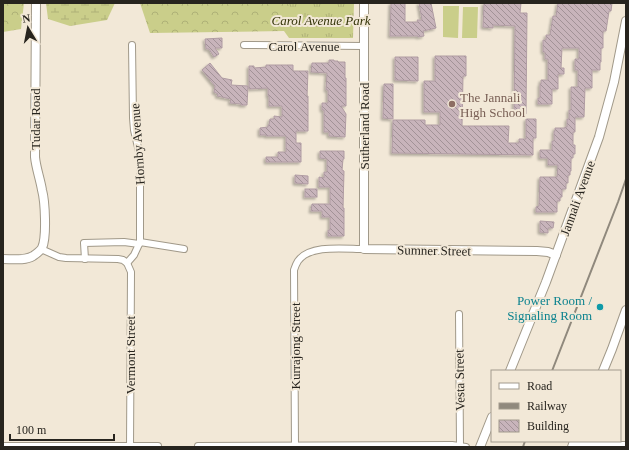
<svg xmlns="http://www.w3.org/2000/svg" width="629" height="450" viewBox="0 0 629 450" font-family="'Times New Roman',serif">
<defs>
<pattern id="grass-tufts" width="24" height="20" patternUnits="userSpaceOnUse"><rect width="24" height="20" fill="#cace8a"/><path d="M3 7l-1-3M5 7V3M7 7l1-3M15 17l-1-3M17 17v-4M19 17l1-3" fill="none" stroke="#aeb177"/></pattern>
<pattern id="forest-crowns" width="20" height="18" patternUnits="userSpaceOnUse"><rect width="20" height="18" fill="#cace8a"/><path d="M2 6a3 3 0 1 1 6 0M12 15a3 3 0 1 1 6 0" fill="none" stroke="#aeb177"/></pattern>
<pattern id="wetland-marsh" width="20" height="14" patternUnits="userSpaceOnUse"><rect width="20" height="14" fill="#cace8a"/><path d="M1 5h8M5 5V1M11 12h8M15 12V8" fill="none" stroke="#aeb177"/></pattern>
<pattern id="building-back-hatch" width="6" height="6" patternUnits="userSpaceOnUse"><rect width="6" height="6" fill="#c8b4bb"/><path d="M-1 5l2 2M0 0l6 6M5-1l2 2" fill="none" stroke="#a29297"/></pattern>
<filter id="shadow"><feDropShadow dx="-2" dy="2" stdDeviation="1" flood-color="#0004"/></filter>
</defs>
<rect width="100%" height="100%" fill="#f2e8d7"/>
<path fill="url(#grass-tufts)" d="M289,3H354L353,38H289Z"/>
<g fill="url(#forest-crowns)">
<path d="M3,3H24L21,29L3,32Z"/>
<path d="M140,3H289V38L284,31L150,33Z"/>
</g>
<path fill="url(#wetland-marsh)" d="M46,3H115L107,20L70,26L48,19Z"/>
<g fill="#cace8a">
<path d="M443,6H459L458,38L443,37Z"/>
<path d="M463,7H478L477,38H462Z"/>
</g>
<g fill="url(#building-back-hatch)" stroke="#b09ca3" filter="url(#shadow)">
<path d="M391,3H405V22H418L417,20H422L419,3H431L436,28L423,31L424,36L418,37V36H390Z"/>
<path d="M484,3H521L520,13H527L526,114H514L515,26L493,25V28L483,27Z"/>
<path d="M558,3H612L611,11H609L606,31H603V48H601V62H600V70H592V88H585L584,117H575V132H573V145H575V154H573V158H571V171H570V175H568V183H566V189H562V197H560V201H557V212H536V207L539,206L540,177H557L558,165H548V158H540V150H552V141H554V131H555V128H565V127H567V119H569V110H571V87H578V70H575V59H579V48H562L561,68H564V74H558V89H552V104H538V98H540V84H541V80H548V59H545V52H543V40H546V35H550L553,16H556Z"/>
<path d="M222,38V48H215L219,54L214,57L209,49H206L205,39Z"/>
<path d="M435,56H466V76H463L462,126H509L508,143H519V139H526V119H536V138H533V155L392,153L393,120H425V125H440V112H424V81H435Z"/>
<path d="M395,57H418V81L395,80Z"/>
<path d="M329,60H334V61H338V62H345V78H346V106H341L346,114L345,137L329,136V132H324V110H322V103H328V90H326L327,73L311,72L312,63H329Z"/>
<path d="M210,63L222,78L232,80L231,85L248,86L247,105H241V104L230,103L231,99L217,96L218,94L214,92L215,86L202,70Z"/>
<path d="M266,65H293V71H308L307,96H308V131H296V143H301V162H266V157H278V152H286V136H266V135H260V128L268,127V125H269L270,119H274V116L282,117V106H269V96H268V88L249,89V66H254V68L266,67Z"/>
<path d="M384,84H393V119L383,118Z"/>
<path d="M320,151H344V159H343L342,170L344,171L343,208H344V236H328V230H330V217H322V211H311L312,204H330V187H319V177L324,178V172H327V159L320,158Z"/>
<path d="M295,175L308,176V184L295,183Z"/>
<rect x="305" y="189" width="12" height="8"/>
<path d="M540,221L554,222L553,228H548V233L540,232Z"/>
</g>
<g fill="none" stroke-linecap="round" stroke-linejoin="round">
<g stroke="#a19989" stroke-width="8">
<g id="minor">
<path d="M132,45L133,118L134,130L140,156V242"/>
<path d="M244,45L364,46"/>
<path d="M41,249L59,257L66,258L118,259L123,260L127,263L134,255L140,242L184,249"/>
<path d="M85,259L84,243L124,242L139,244"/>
<path d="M127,263L131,272L130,447"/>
<path d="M459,314L460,446"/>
<path d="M573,445H626"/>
<path d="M3,446H158"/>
<path d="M198,446L452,445L466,447"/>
<path d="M295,447L294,270C295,267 296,264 298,261C310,244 345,249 364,249"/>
</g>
</g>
<g stroke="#a19989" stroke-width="10">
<g id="tertiary">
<path d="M364,3V249L537,251L548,252L556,255"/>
<path d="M3,259C12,259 25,261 33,256C36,254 40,251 42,248C47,237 45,201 42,190C40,178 36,168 35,157L36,3"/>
<path d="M510,371L546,282L599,137L614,82L626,21"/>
<path d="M603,371L612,349L626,310"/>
<path d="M480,447L492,417"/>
<path d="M572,447L574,441"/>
</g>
</g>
<use href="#minor" stroke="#fff" stroke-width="6"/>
<use href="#tertiary" stroke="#fff" stroke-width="8"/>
<g stroke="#90897d" stroke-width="2">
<path d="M552,371L618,202L626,179"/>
<path d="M523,447L525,441"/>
</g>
</g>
<circle fill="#8d6e63" stroke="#f2e8d7" stroke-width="1.5" cx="452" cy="104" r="4"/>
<circle fill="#0f9aa8" stroke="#f2e8d7" stroke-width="1.5" cx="600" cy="307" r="4"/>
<g text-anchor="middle" stroke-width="4" stroke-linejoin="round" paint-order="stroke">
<g font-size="13" font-style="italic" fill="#333408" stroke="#f2e8d7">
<text x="321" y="25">Carol Avenue Park</text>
</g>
<g font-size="13" fill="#27241e" stroke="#f2e8d7">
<text x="304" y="51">Carol Avenue</text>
<text transform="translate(35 119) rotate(-90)" y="5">Tudar Road</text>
<text transform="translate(364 126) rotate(-90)" y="5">Sutherland Road</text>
<text transform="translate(137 144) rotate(-94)" y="5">Hornby Avenue</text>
<text transform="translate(577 198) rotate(-70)" y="5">Jannali Avenue</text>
<text transform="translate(434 250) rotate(1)" y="5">Sumner Street</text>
<text transform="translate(295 346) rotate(-90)" y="5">Kurrajong Street</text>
<text transform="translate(130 355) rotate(-90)" y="5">Vermont Street</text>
<text transform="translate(459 380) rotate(-91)" y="5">Vesta Street</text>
</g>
<g font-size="13" fill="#785e54" stroke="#f2e8d7" text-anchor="start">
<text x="460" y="102">The Jannali<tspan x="460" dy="15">High School</tspan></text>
</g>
<g font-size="13" fill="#0d838f" stroke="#f2e8d7" text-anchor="end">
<text x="592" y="305">Power Room /<tspan x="592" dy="15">Signaling Room</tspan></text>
</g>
</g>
<rect width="629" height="450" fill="none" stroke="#27241e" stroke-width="8"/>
<rect x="491" y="370" width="130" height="72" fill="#f2e8d7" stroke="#a19a8d"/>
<rect x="499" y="383" width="20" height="6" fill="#ffffff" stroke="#a19a8d"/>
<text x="527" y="390" font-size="12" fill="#27241e">Road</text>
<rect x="499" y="403" width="20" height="6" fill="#90897d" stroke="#a19a8d"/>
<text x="527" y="410" font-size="12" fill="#27241e">Railway</text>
<rect x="499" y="420" width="20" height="12" fill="url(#building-back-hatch)" stroke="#a19a8d"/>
<text x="527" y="430" font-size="12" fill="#27241e">Building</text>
<g transform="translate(28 28) rotate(350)" stroke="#f2e8d7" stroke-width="3" paint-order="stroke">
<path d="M0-3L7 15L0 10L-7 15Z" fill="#27241e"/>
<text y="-6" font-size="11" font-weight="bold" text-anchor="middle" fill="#27241e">N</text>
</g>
<path d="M10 434v6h104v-6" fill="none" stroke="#27241e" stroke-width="2"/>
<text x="16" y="434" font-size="12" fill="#27241e" stroke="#f2e8d7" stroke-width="3" paint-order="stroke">100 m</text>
</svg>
